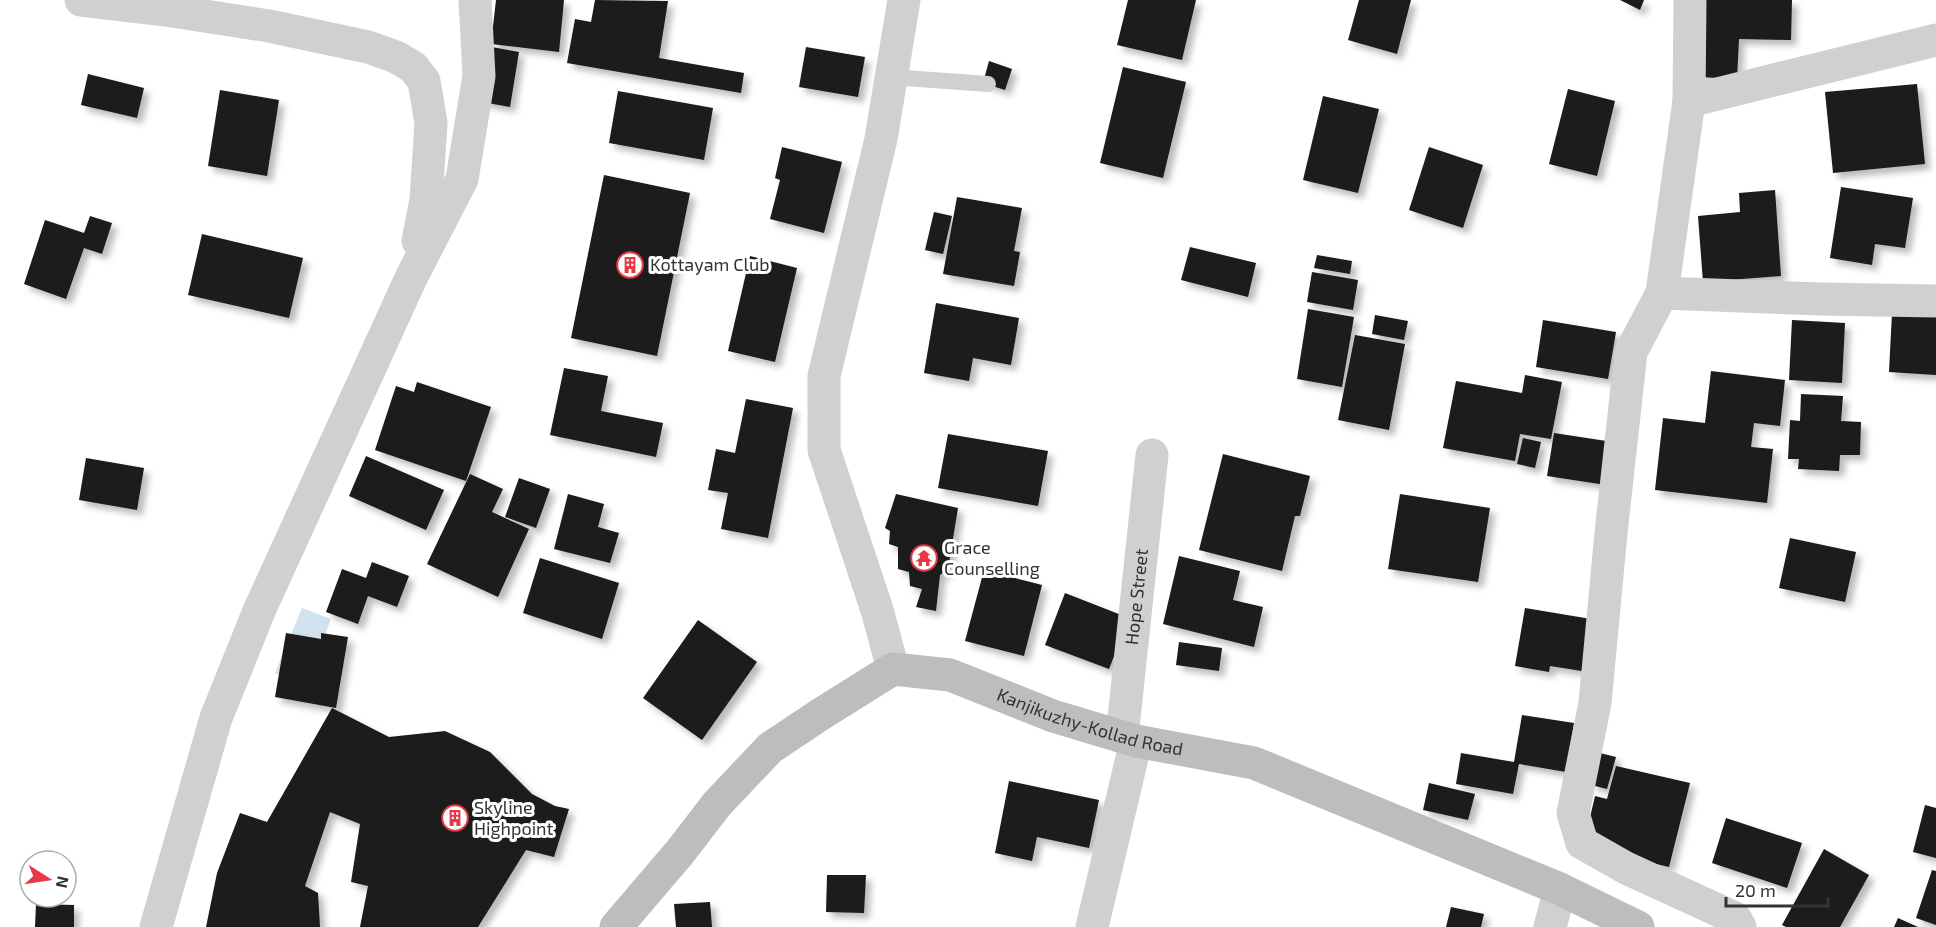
<svg xmlns="http://www.w3.org/2000/svg" width="1936" height="927" viewBox="0 0 1936 927" font-family="'Exo 2',sans-serif">
<defs>
<filter id="shadow"><feDropShadow dx="5.5" dy="5.5" stdDeviation="3" flood-color="#0004"/></filter>
</defs>
<rect width="100%" height="100%" fill="#fff"/>
<path fill="#cfe2ee" d="M302,608L331,619L306,688L275,673Z"/>
<g fill="#1a1a1a" filter="url(#shadow)">
<path d="M496,0H564L559,52L491,44Z"/>
<path d="M595,0L668,1L659,58L744,73L741,93L567,63L575,19L591,22Z"/>
<path d="M1128,0H1196L1182,60L1117,45Z"/>
<path d="M1359,0H1411L1397,54L1348,40Z"/>
<path d="M1620,0H1644L1640,10Z"/>
<path d="M1703,0H1792L1791,40L1739,39L1737,79L1700,77Z"/>
<path d="M492,47L519,52L510,107L482,102Z"/>
<path d="M806,47L865,57L858,97L799,87Z"/>
<path d="M989,61L1012,69L1005,90L983,83Z"/>
<path d="M1123,67L1186,82L1163,178L1100,163Z"/>
<path d="M88,74L144,88L137,118L81,105Z"/>
<path d="M1917,84L1925,164L1833,173L1825,92Z"/>
<path d="M1568,89L1615,101L1597,176L1549,164Z"/>
<path d="M220,90L279,100L267,176L208,166Z"/>
<path d="M618,91L713,108L704,160L609,143Z"/>
<path d="M1323,96L1379,109L1358,193L1303,180Z"/>
<path d="M782,147L842,162L824,233L770,219L780,180L775,178Z"/>
<path d="M1429,147L1483,165L1463,228L1409,210Z"/>
<path d="M604,175L690,193L657,356L571,338Z"/>
<path d="M1841,187L1913,198L1905,248L1875,244L1872,265L1830,258Z"/>
<path d="M1775,190L1781,276L1703,282L1698,216L1740,212L1739,193Z"/>
<path d="M957,197L1022,208L1014,251L1020,252L1014,286L943,274Z"/>
<path d="M934,212L952,216L943,254L925,250Z"/>
<path d="M90,216L112,223L102,254L84,248L66,299L24,284L45,220L84,233Z"/>
<path d="M202,234L303,258L289,318L188,295Z"/>
<path d="M1190,247L1256,263L1248,297L1181,280Z"/>
<path d="M1317,255L1352,261L1350,274L1314,268Z"/>
<path d="M750,256L797,268L775,362L728,351Z"/>
<path d="M1312,272L1358,280L1353,310L1307,302Z"/>
<path d="M936,303L1019,318L1011,365L973,358L969,381L924,373Z"/>
<path d="M1308,309L1354,317L1342,387L1297,379Z"/>
<path d="M1892,313L1936,315V375L1889,372Z"/>
<path d="M1375,315L1408,321L1404,340L1372,334Z"/>
<path d="M1543,320L1616,332L1608,379L1536,367Z"/>
<path d="M1792,320L1845,323L1842,383L1789,380Z"/>
<path d="M1355,335L1405,344L1389,430L1338,420Z"/>
<path d="M564,368L608,376L601,411L663,423L656,457L550,435Z"/>
<path d="M1711,371L1785,380L1780,426L1754,423L1751,447L1773,449L1767,503L1655,490L1663,418L1705,423Z"/>
<path d="M1525,375L1562,382L1551,439L1520,434L1515,461L1443,448L1456,381L1522,393Z"/>
<path d="M417,382L491,407L466,481L375,450L396,386L414,392Z"/>
<path d="M1801,394L1843,396L1841,421L1861,422L1860,455H1840L1839,471L1798,469L1799,459H1788L1790,420L1800,421Z"/>
<path d="M746,399L793,408L768,538L721,529L728,493L708,490L716,449L735,453Z"/>
<path d="M1554,433L1613,442L1606,485L1547,476Z"/>
<path d="M948,434L1048,451L1038,506L938,488Z"/>
<path d="M1523,438L1541,442L1535,468L1517,464Z"/>
<path d="M1223,454L1310,476L1300,516H1295L1282,571L1199,550Z"/>
<path d="M366,456L444,490L426,530L349,496Z"/>
<path d="M86,458L144,468L137,510L79,500Z"/>
<path d="M470,474L503,489L492,512L529,529L498,597L427,564Z"/>
<path d="M519,478L550,489L536,528L505,517Z"/>
<path d="M568,494L604,504L598,527L619,533L610,563L554,549Z"/>
<path d="M896,494L958,508L948,569L940,575L936,611L916,607L922,589L910,586L909,572L898,569V547L889,544L890,531L885,528Z"/>
<path d="M1400,494L1490,508L1478,582L1388,569Z"/>
<path d="M1790,538L1856,552L1845,602L1779,588Z"/>
<path d="M1179,556L1240,571L1233,600L1263,607L1254,647L1163,624Z"/>
<path d="M540,558L619,583L602,639L523,613Z"/>
<path d="M372,562L409,576L397,607L368,596L358,624L326,612L342,569L366,578Z"/>
<path d="M984,570L1042,585L1024,656L965,641Z"/>
<path d="M1065,593L1129,618L1109,669L1045,645Z"/>
<path d="M1525,608L1591,619L1582,671L1550,666L1549,672L1515,666Z"/>
<path d="M698,620L757,662L702,740L643,698Z"/>
<path d="M286,633L321,639V633L348,637L336,708L275,697Z"/>
<path d="M1179,642L1222,648L1219,671L1176,665Z"/>
<path d="M332,708L389,737L445,731L490,752L532,794L555,806L569,809L554,857L526,850L478,927H360L368,886L351,882L360,824L330,812L305,886L318,893L320,927H206L217,873L240,813L267,822Z"/>
<path d="M1522,715L1574,723L1566,772L1519,764L1513,794L1456,784L1461,753L1514,762Z"/>
<path d="M1600,753L1616,757L1607,789L1591,785Z"/>
<path d="M1616,766L1690,783L1669,867L1583,847L1595,796L1607,799Z"/>
<path d="M1009,781L1099,800L1089,848L1037,837L1032,861L995,853Z"/>
<path d="M1429,783L1475,794L1468,820L1423,810Z"/>
<path d="M1925,805L1936,808V858L1913,852Z"/>
<path d="M1726,818L1802,843L1787,888L1712,863Z"/>
<path d="M1824,849L1869,875L1840,927H1786L1782,925Z"/>
<path d="M1932,870L1936,871V925L1916,918Z"/>
<path d="M827,875H866L864,913L826,912Z"/>
<path d="M710,902L712,927H676L674,904Z"/>
<path d="M36,904L74,905V927H35Z"/>
<path d="M1451,907L1484,914L1481,927H1446Z"/>
<path d="M1898,918L1918,927H1894Z"/>
</g>
<g fill="none" stroke-linecap="round" stroke-linejoin="round">
<path stroke="#d0d0d0" stroke-width="16" d="M891,77L988,84"/>
<g stroke="#d0d0d0" stroke-width="33">
<path d="M81,0L166,10L269,26L368,47L396,57L413,67L424,81L431,123L426,200L418,241"/>
<path d="M1690,0L1689,101L1662,293L1631,352L1611,533L1595,703L1573,813L1582,843L1626,868L1735,918L1740,927"/>
<path d="M1689,101L1936,40"/>
<path d="M1662,293L1820,299L1936,301"/>
<path d="M893,669L877,610L824,450V376L881,139L904,0"/>
<path id="s1" d="M1122,737L1152,455"/>
<path d="M156,927L216,718L259,611L411,278L462,179L479,76L475,0"/>
<path d="M1092,927L1136,741"/>
<path d="M1550,927L1560,889"/>
</g>
<path stroke="#bdbdbd" stroke-width="33" id="s2" d="M616,927L680,852L717,804L770,748L821,714L893,669L950,675L1053,716L1136,741L1254,763L1560,889L1638,927"/>
</g>
<defs>
<g id="building-ring" transform="scale(1.35)"><circle r="9.5" fill="#fff" stroke="#e63946" stroke-width="1.5"/><path d="M-4-6H4V6H1V3H-1V6H-4ZM-2.5-4.3h1.7v1.8h-1.7ZM.8-4.3h1.7v1.8H.8ZM-2.5-1h1.7V.8h-1.7ZM.8-1h1.7V.8H.8Z" fill="#e63946"/></g>
<g id="temple-ring" transform="scale(1.35)"><circle r="9.5" fill="#fff" stroke="#e63946" stroke-width="1.5"/><path d="M0-6L5-2H3V0L6.5 2.5H4V6H1.5V3h-3V6H-4V2.5H-6.5L-3 0V-2H-5Z" fill="#e63946"/></g>
</defs>
<g fill-rule="evenodd">
<use href="#building-ring" x="630" y="265"/>
<use href="#temple-ring" x="924" y="558"/>
<use href="#building-ring" x="455" y="818"/>
</g>
<g text-anchor="middle" stroke-width="6" stroke-linejoin="round" paint-order="stroke">
<g font-size="18" fill="#333" stroke="#fff" text-anchor="start">
<text x="650" y="271">Kottayam Club</text>
<text x="944" y="554">Grace<tspan x="944" dy="21">Counselling</tspan></text>
<text x="474" y="814">Skyline<tspan x="474" dy="21">Highpoint</tspan></text>
</g>
<g font-size="18" fill="#333" stroke="#fff">
<text dy="6" stroke="none"><textPath href="#s1" startOffset="141">Hope Street</textPath></text>
<text dy="6" stroke="none"><textPath href="#s2" startOffset="588">Kanjikuzhy-Kollad Road</textPath></text>
</g>
</g>
<g transform="translate(48 879) rotate(102)"><circle r="28" fill="#ffffff" stroke="#adadad" stroke-width="1.5"/>
<path d="M0-4.5L10 22L0 15L-10 22Z" fill="#e63946"/>
<text y="-9" font-size="16" font-weight="bold" text-anchor="middle" fill="#333333">N</text>
</g>
<path d="M1726 897v9h102v-9" fill="none" stroke="#333333" stroke-width="3"/>
<text x="1735" y="897" font-size="18" fill="#333333" stroke="#ffffff" stroke-width="4.5" paint-order="stroke">20 m</text>
</svg>
